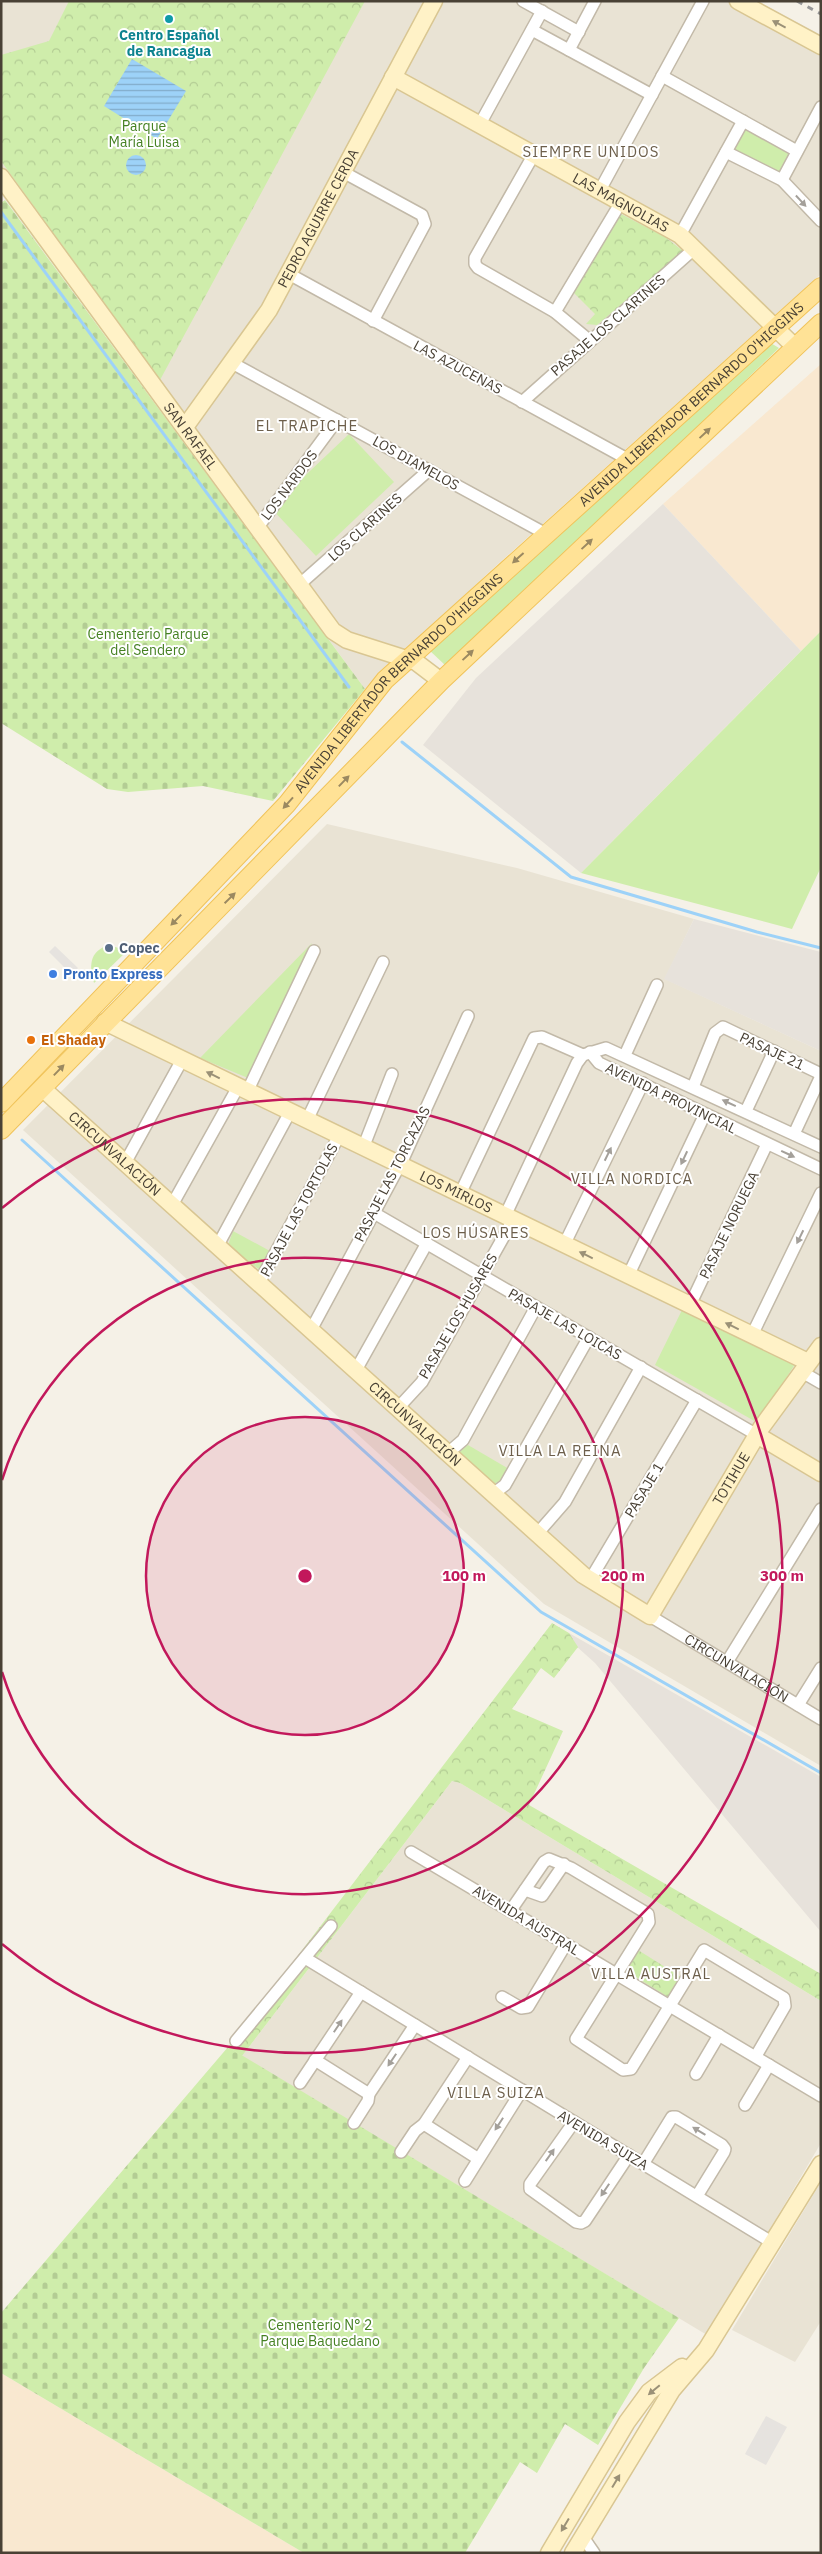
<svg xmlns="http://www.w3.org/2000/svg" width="822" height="2554" viewBox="0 0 822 2554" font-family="'IBM Plex Sans',sans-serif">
<defs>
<pattern id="forest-crowns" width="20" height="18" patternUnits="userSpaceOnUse" patternTransform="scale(1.25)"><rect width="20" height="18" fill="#cfedab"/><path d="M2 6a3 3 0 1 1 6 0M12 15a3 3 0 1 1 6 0" fill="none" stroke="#b3cc94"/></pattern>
<pattern id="cemetery-stones" width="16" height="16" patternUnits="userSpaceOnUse" patternTransform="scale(1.25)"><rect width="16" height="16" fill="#cfedab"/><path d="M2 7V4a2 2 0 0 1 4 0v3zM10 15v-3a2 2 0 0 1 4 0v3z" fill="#b3cc94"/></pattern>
<pattern id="water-rules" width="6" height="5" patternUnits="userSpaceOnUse" patternTransform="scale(1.25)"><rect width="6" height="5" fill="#9dd2f8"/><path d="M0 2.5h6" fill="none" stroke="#82acca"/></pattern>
</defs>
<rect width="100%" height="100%" fill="#f5f1e7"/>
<g fill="#e9e3d4">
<path d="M1,1H757L821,35V274L487,574L365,689L1,194Z"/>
<path d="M327,824L517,868L694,919L665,979L821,1051V1766L544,1604L23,1130Z"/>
<path d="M452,1781L460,1783L821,2001V2143L707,2335L242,2056Z"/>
<path d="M821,2182V2321L795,2362L732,2330Z"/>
</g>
<g fill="#f9e8d0">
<path d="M821,364V631L801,651L663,504Z"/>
<path d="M1,2373L304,2553H1Z"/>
</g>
<g fill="#e7e2db">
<path d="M663,504L801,651L581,873L423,745L476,678Z"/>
<path d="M694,919L821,952V1051L664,979Z"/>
<path d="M569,1633L821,1777V1932L595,1663L566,1637Z"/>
</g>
<g fill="#cfedab">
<path d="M743,127L791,153L778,175L730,151Z"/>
<path d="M769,342L779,348L447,667L427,648Z"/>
<path d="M349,434L394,482L316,556L271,508Z"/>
<path d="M821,631V867L792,929L581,873Z"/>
<path d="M312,943L248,1078L200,1058Z"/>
<path d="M108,945L126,950V952L94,983C89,966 89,952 108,945Z"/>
<path d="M233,1231L270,1251L261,1271L228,1245Z"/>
<path d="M682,1310L795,1364L758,1423L655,1365Z"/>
<path d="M468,1445L509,1469L501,1480L494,1484L458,1453Z"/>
</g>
<g fill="url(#forest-crowns)">
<path d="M69,1H365L160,380L1,161V55L49,41Z"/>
<path d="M619,213L665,237L683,251L602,321L597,325L586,324L595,314L572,291Z"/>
<path d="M552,1623L569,1633L578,1647L554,1678L541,1668L512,1709L563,1731L529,1805L821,1974V2001L460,1783L452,1781L242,2056L228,2047Z"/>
<path d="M638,1950L681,1977L668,1997L626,1971Z"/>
</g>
<g fill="url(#cemetery-stones)">
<path d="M5,200L365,689L273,801L203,786L128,792L107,789L1,723V203Z"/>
<path d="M228,2047L679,2318L644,2368L598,2445L565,2424L537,2473L520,2462L465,2553H304L1,2373V2313Z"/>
</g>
<g fill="#e6e3df">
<path d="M55,946L78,968L72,975L49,952Z"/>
<path d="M766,2416L787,2427L766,2465L745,2454Z"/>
</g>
<g fill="url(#water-rules)">
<path d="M132,59L186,91L157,139L104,106Z"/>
<circle cx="136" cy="165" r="10"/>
</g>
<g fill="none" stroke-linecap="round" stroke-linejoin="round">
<g stroke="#9dd2f8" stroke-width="3">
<path d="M1,212L349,687"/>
<path d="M402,742L571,877L757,932L821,948"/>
<path d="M22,1140L541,1612L821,1773"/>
</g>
<g stroke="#c2b9a8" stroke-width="14">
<g id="street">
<path d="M523,1L579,32"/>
<path d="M532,30L652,95"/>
<path d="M569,50L595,1"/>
<path d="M662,76L797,151"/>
<path d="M480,124L542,11"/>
<path d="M726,152L782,180L821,221"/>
<path d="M534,154L475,258V264L478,268L555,312L590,341"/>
<path d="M343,172L422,215L425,224L373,321"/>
<path d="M782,180L821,107"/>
<path d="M600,190L703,1"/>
<path d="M680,235L743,121"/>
<path d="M289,274L629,460"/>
<path d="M555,312L621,202"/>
<path d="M232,363L546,534"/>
<path d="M522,402L695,248"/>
<path d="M258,527L337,420"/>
<path d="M300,584L429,470"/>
<path d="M590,1052L599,1063L821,1169"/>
<path d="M625,1055L657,985"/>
<path d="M693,1087L715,1033L723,1027L821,1074"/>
<path d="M247,1092L314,951"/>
<path d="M746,1111L774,1051"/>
<path d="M307,1120L383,962"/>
<path d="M794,1134L821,1076"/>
<path d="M363,1148L392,1074"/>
<path d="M125,1163L182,1060"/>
<path d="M460,1194L534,1038L542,1037L583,1055"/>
<path d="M172,1205L238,1087"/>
<path d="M374,1213L757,1435"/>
<path d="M505,1216L577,1063L583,1055L606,1048L821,1147"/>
<path d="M218,1245L290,1112"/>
<path d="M564,1245L643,1083"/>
<path d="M628,1276L705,1114"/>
<path d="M259,1283L339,1136"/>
<path d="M690,1305L767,1144"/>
<path d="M311,1330L403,1159L468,1016"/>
<path d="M752,1335L821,1193"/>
<path d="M356,1370L427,1243"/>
<path d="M802,1372L821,1383"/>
<path d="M398,1408L422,1382L513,1220"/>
<path d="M448,1453L463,1440L536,1307"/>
<path d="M493,1494L505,1485L589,1337"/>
<path d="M537,1534L565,1502L641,1367"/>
<path d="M590,1580L697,1400"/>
<path id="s1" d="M650,1616L821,1719"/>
<path d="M727,1662L821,1509"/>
<path d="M798,1705L821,1668"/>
<path d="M411,1852L821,2096"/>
<path d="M525,1890L542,1896L564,1864"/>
<path d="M511,1910L544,1862L549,1859L571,1868L648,1914L649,1922L576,2039L623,2070L631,2069L704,1950L784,1998L785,2006L756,2056"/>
<path d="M305,1958L773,2243"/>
<path d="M502,1997L521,2008L528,2007L566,1944"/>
<path d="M236,2041L331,1926"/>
<path d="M315,2060L369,2094"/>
<path d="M696,2074L719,2035"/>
<path d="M300,2083L361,1992"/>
<path d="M745,2105L769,2065"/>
<path d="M574,2122L530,2184V2189L576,2222L581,2223L585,2221L629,2155"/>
<path d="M354,2123L368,2101L369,2094L415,2025"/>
<path d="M424,2124L477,2158"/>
<path d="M401,2152L415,2131L424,2124L468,2057"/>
<path d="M643,2164L672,2117H676L722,2145L725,2149L724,2152L697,2196"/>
<path d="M465,2181L522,2090"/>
<path d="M583,2537L594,2553"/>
</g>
</g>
<g stroke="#d9c692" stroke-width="19">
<g id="secondary">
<path d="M738,1L821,46"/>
<path id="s2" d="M393,77L680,235L795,347"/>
<path id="s3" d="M1,177L333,631L347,640L416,662L441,681"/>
<path id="s4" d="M185,427L269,310L434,1"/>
<path id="s5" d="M105,1022L808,1362"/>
<path id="s6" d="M42,1088L583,1575L650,1616L761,1428L821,1346"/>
<path d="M757,1435L821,1473"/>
<path d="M549,2553L627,2422L649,2392L682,2367"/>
<path d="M573,2553L672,2390L706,2350L821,2164"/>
</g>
</g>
<g stroke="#f0c35a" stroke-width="20">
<g id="primary">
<path id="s7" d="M1,1103L287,804L385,680L821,287"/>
<path d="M1,1130L441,681L821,323"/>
</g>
</g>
<use href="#street" stroke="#fff" stroke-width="11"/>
<use href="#secondary" stroke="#fff2c7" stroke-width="16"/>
<use href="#primary" stroke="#ffe296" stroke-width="18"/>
<path stroke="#979797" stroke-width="3" stroke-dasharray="6 6" stroke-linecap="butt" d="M797,1L821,14"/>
</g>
<defs><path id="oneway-solid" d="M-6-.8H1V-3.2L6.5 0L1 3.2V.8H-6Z" transform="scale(1.25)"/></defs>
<g fill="#9b9177">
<use href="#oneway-solid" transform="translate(779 24) rotate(-152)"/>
<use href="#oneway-solid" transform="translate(213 1075) rotate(-154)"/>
<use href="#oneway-solid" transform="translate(586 1255) rotate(-154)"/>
<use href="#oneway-solid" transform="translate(732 1326) rotate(-154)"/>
<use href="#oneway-solid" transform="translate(654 2390) rotate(140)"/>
<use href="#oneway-solid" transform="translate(616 2481) rotate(-59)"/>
<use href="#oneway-solid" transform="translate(565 2525) rotate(121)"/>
</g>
<g fill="#a4a09a">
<use href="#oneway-solid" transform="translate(801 201) rotate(47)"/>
<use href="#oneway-solid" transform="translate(729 1103) rotate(-155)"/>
<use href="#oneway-solid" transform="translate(608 1154) rotate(-64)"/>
<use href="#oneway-solid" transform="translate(788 1154) rotate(25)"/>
<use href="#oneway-solid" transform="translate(684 1158) rotate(115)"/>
<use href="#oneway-solid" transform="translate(800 1237) rotate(116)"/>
<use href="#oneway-solid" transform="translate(338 2026) rotate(-56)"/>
<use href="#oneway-solid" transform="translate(392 2060) rotate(124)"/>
<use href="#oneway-solid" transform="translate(499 2124) rotate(123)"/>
<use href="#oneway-solid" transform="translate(699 2131) rotate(-149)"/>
<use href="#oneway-solid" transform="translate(550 2155) rotate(-55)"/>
<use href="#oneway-solid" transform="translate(605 2190) rotate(124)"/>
</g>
<g fill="#9b8961">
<use href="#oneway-solid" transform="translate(705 433) rotate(-43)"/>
<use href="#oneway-solid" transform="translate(587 544) rotate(-43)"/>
<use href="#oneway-solid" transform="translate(518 558) rotate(138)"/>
<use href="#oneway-solid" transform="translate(468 655) rotate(-43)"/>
<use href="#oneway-solid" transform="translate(344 781) rotate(-46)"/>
<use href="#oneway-solid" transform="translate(288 803) rotate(132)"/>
<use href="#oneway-solid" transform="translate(230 898) rotate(-44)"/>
<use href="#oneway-solid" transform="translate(176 920) rotate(134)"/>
<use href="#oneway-solid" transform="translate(59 1070) rotate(-46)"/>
</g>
<circle cx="305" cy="1576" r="159" fill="#c2185b" fill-opacity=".12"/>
<g fill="none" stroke="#c2185b" stroke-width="2.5">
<circle cx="305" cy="1576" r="159"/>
<path d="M2 1480A318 318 0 1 1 2 1672"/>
<path d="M2 1208A477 477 0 1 1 2 1944"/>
</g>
<circle fill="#0f9aa8" stroke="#fff" stroke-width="2" cx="169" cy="19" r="5"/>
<circle fill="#5c6f8a" stroke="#fff" stroke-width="2" cx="109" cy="948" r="5"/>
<circle fill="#3f7fe0" stroke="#fff" stroke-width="2" cx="53" cy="974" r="5"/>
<circle fill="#e8710a" stroke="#fff" stroke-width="2" cx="31" cy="1040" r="5"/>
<g text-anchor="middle" stroke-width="4" stroke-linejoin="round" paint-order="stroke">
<g font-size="14" font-weight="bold" fill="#0d838f" stroke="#fff">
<text x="169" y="40">Centro Español<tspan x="169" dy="16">de Rancagua</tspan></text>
</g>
<g font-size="14" fill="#458122" stroke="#fff">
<text x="144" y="131">Parque<tspan x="144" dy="16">María Luisa</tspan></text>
<text x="148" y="639">Cementerio Parque<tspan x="148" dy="16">del Sendero</tspan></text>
<text x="320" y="2330">Cementerio N° 2<tspan x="320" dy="16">Parque Baquedano</tspan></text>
</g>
<g font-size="14" fill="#494135" stroke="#fff">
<text dy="5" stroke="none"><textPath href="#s2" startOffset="260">LAS MAGNOLIAS</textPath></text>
<text dy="5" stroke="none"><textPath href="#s4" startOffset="248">PEDRO AGUIRRE CERDA</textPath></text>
<text transform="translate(608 325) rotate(-41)" y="5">PASAJE LOS CLARINES</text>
<text transform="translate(458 367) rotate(28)" y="5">LAS AZUCENAS</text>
<text dy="5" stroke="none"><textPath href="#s7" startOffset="984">AVENIDA LIBERTADOR BERNARDO O'HIGGINS</textPath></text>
<text dy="5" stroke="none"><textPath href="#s3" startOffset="321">SAN RAFAEL</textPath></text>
<text transform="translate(416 463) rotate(29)" y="5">LOS DIAMELOS</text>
<text transform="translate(289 485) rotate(-53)" y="5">LOS NARDOS</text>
<text transform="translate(365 527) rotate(-42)" y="5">LOS CLARINES</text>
<text dy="5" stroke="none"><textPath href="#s7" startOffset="579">AVENIDA LIBERTADOR BERNARDO O'HIGGINS</textPath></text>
<text transform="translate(772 1051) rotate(25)" y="5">PASAJE 21</text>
<text transform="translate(671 1098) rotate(26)" y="5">AVENIDA PROVINCIAL</text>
<text dy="5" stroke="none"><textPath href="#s6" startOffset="98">CIRCUNVALACIÓN</textPath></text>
<text transform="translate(392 1174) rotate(-63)" y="5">PASAJE LAS TORCAZAS</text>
<text dy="5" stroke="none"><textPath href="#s5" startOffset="390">LOS MIRLOS</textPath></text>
<text transform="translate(299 1210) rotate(-62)" y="5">PASAJE LAS TORTOLAS</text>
<text transform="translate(729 1225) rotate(-64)" y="5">PASAJE NORUEGA</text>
<text transform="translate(458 1316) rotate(-60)" y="5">PASAJE LOS HUSARES</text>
<text transform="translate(565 1324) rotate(30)" y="5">PASAJE LAS LOICAS</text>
<text dy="5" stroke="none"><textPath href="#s6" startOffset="502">CIRCUNVALACIÓN</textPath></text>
<text dy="5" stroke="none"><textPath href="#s6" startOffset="966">TOTIHUE</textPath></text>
<text transform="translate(644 1490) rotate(-59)" y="5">PASAJE 1</text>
<text dy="5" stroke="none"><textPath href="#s1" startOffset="101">CIRCUNVALACIÓN</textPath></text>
<text transform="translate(526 1920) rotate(31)" y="5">AVENIDA AUSTRAL</text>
<text transform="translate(603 2140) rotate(31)" y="5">AVENIDA SUIZA</text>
</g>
<g font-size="14" font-weight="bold" fill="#4e5e75" stroke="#fff" text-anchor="start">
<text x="119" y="953">Copec</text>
</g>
<g font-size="14" font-weight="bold" fill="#366cbe" stroke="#fff" text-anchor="start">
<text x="63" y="979">Pronto Express</text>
</g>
<g font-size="14" font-weight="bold" fill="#c56008" stroke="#fff" text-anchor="start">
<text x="41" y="1045">El Shaday</text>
</g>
<g font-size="15" letter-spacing="1" fill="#6d5f4b" stroke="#fff">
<text x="591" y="157">SIEMPRE UNIDOS</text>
<text x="307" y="431">EL TRAPICHE</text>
<text x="632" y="1184">VILLA NORDICA</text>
<text x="476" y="1238">LOS HÚSARES</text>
<text x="560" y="1456">VILLA LA REINA</text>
<text x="651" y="1979">VILLA AUSTRAL</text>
<text x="496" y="2098">VILLA SUIZA</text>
</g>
</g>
<circle cx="305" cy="1576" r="8" fill="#c2185b" stroke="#fff" stroke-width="2.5"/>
<g font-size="15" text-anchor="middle" font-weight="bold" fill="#c2185b" stroke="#fff" stroke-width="4" stroke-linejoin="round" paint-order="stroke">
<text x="464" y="1581">100 m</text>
<text x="623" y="1581">200 m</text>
<text x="782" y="1581">300 m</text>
</g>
<rect width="822" height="2554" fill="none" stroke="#494135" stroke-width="5"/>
</svg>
